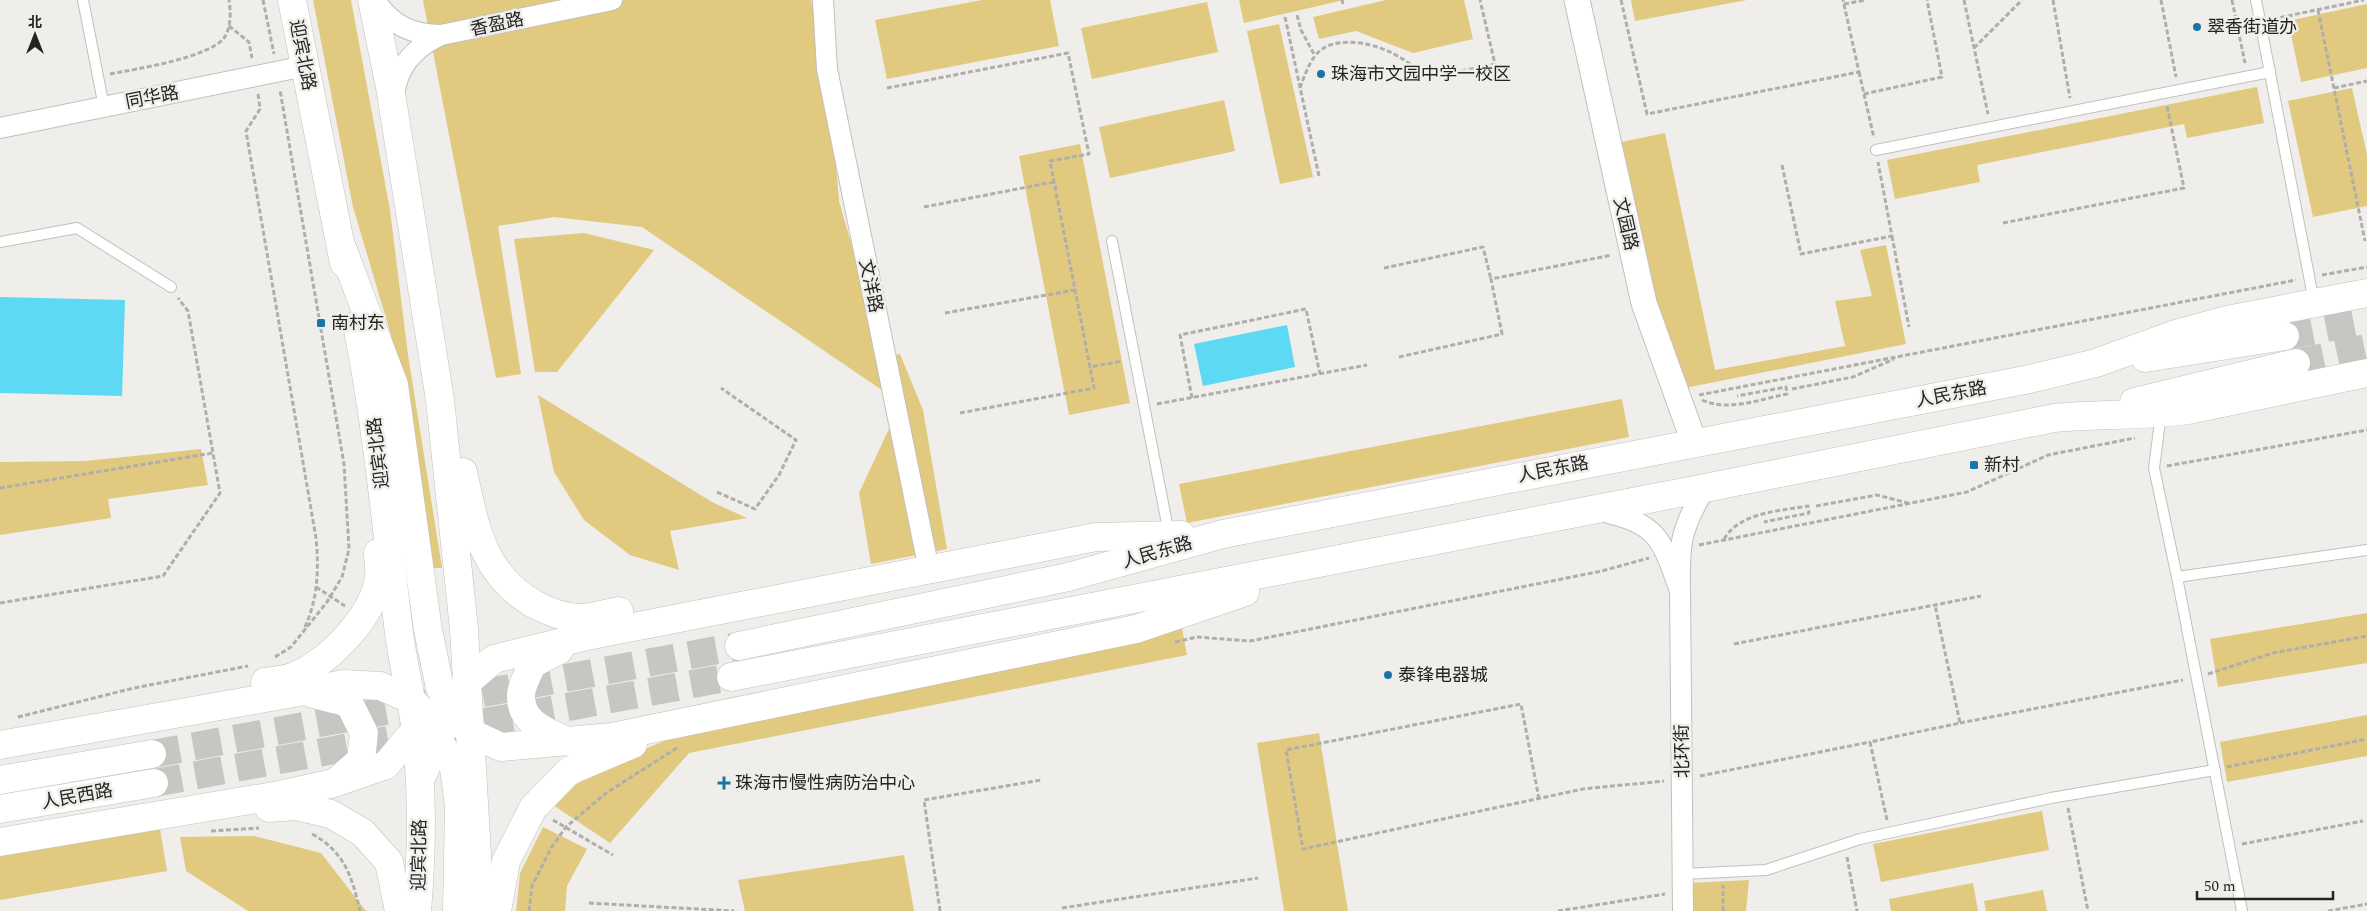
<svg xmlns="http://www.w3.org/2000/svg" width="2367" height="911" viewBox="0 0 2367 911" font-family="Spectral,'Noto Sans SC',serif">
<rect width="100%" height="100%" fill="#efeeea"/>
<g fill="#e1c97f">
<path d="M313,0H351L390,210L408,355L442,568H433L402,372L353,207Z"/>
<path d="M423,0H811L818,26L835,153L839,201L884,357L900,354L923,410L947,549L871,564L859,493L901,403L642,227L554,217L498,226L521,374L496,378Z"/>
<path d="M982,0H1050L1059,46L887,79L875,20Z"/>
<path d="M1239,0H1344L1244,23Z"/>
<path d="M1386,0H1464L1473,39L1413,53L1356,31L1319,39L1313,17Z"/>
<path d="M1631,0H1747L1635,21Z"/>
<path d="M1207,2L1218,52L1092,79L1081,28Z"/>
<path d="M2367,4V68L2301,82L2288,21Z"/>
<path d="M1279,24L1313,177L1280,184L1247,31Z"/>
<path d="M2257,87L2264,123L2187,138L2184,124L1977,165L1980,182L1895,199L1887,160Z"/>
<path d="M2352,88L2367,155V206L2313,217L2288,101Z"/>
<path d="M1224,100L1235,151L1110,178L1099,127Z"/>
<path d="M1665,133L1715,370L1845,346L1835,301L1872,296L1860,250L1886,245L1906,344L1685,388L1651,299L1617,143Z"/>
<path d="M1080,144L1130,403L1069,415L1019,156Z"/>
<path d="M584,233L654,250L557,372H535L514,239Z"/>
<path d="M538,395L712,502L747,518L670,531L679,570L630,555L584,520L554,472Z"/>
<path d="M1622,399L1629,437L1187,523L1179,484Z"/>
<path d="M201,449L208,485L108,499L111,518L0,535V462L86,461Z"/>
<path d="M2367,613V663L2218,687L2210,639Z"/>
<path d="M1182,628L1187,655L689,753L610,843L550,803L603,766L684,733Z"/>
<path d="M2367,715V756L2227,782L2220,742Z"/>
<path d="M1319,733L1348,911H1284L1257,743Z"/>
<path d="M2042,811L2049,850L1881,882L1873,844Z"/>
<path d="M159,823L167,871L0,900V850Z"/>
<path d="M543,827L587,849L567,886L565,911H516L520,873Z"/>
<path d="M254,836L321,853L366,911H248L186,871L180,837Z"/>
<path d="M904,855L914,911H745L738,880Z"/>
<path d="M1749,880L1746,911H1689V883Z"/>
<path d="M1973,883L1978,911H1891L1889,899Z"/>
<path d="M2043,890L2047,911H1986L1984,901Z"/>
</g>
<g fill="#5dd9f3">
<path d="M0,297L125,300L122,396L0,393Z"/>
<path d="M1287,325L1295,367L1203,386L1194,344Z"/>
</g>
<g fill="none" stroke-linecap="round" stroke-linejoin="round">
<g stroke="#c6c6c2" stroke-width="28" stroke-dasharray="28 14" stroke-linecap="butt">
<path d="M2285,336L2367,320"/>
<path d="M2296,363L2367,348"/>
<path d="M152,754L739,646"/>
<path d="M154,783L731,677"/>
</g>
<g stroke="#c1c0bd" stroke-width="12">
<g id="service">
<path d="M83,0L104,107"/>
<path d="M2256,0L2314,302"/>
<path d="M1876,150L2270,72"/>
<path d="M1112,241L1169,534"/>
<path d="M0,242L77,228L171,287"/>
<path d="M2161,414L2154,468L2177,577L2242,911"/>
<path d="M2177,577L2367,550"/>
<path d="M1683,874L1766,870L1860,839L2051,798L2215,770"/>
</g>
</g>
<g stroke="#c1c0bd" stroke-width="22">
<g id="minor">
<path d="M375,0C391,25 412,35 441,35C415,47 396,67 394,98"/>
<path d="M823,0L827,69L929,570"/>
<path d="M441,35L612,0"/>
<path d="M0,128L305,66"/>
<path d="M1600,511C1659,524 1661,538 1680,591C1679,544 1680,530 1705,488"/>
<path d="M1680,591L1683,911"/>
</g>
</g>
<g stroke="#c1c0bd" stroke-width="27">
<path id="tertiary" d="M1577,0L1644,303L1694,442"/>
</g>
<g stroke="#c1c0bd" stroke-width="29">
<g id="primary">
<path d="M292,0L344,263"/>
<path d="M372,0L390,87L440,400L464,629L478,873L477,911"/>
<path d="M341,245L394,385L428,630L440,688L453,711L469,732L501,747L612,737L1136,629L1245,592"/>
<path d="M357,325C377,424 386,525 398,625C402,661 412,697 416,733C423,792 422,852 417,911"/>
<path d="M2145,358L2285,336"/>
<path d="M2134,402L2296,363"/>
<path d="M463,472C475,526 482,574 534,604C549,612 564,618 581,618C593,618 607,613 619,611"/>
<path d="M739,646L1068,577L1223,534L2030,379L2096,363L2176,334L2227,320L2367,293"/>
<path d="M559,650L532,664C529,673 522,684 521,694C519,723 548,733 570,742"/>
<path d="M731,677L1705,488L2054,418C2099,414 2143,416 2188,410L2367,373"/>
<path d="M265,682C274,681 286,680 295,676C330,661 375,615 379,576C380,568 378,560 378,553"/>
<path d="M313,694L349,703L364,733L361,760L337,781"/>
<path d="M0,745L344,684L380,686L410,699L426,715L454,768L459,806L457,911"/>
<path d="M422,776L439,737L466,683L494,659L587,636L1096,537L1181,535"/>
<path d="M0,780L152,754"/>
<path d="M269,808L296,806L331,814L363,833L389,862L399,911"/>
<path d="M0,809L154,783"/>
<path d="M0,842L280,795L334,783L386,765L420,724"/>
<path d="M497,911L506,861L533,808L569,771L633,744"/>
</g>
</g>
<g stroke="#afaeab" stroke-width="3" stroke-dasharray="5 2.5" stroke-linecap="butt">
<path d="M263,0L274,54"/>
<path d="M1342,0L1343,4"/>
<path d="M1621,0L1647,114L1859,72L1843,0"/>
<path d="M1964,0L1988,114"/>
<path d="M2053,0L2070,98"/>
<path d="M2161,0L2176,77"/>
<path d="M2232,0L2245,63"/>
<path d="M1844,4L1866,0"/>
<path d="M2318,10L2365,241"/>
<path d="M1297,15L1301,30L1315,56"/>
<path d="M1285,17L1319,176"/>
<path d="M2273,19L2364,0"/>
<path d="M229,26L249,42L252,58"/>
<path d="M1974,48L2022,0"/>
<path d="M1859,72L1874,138"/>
<path d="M110,74C136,69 208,58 224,38C231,29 231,11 229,0"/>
<path d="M887,88L1068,53L1089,154L1050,161L1090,367L1122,361"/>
<path d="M1300,88C1304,77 1308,65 1315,56C1330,35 1368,42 1388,51C1404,58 1417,70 1432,77L1495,64L1480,0"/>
<path d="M2334,88L2367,81"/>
<path d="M258,94L260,109L246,131L316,538C319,569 318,598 305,627"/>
<path d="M1864,94L1942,77L1927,0"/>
<path d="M1782,165L1801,254L1892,236L1878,162"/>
<path d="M924,207L1054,182"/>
<path d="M2003,223L2184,188L2167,106"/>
<path d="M1892,236L1909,327"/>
<path d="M1384,268L1483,247L1491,279"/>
<path d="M2322,275L2367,267"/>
<path d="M945,313L1075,290"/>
<path d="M1399,357L1502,334L1491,279L1612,255"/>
<path d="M1792,389L1853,377L1894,359"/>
<path d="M1699,395L2296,280"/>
<path d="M1192,398L1180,335L1306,309L1320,374"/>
<path d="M1702,400C1728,412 1761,399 1787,394L1786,387L1737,396"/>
<path d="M1157,404L1367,365"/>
<path d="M960,413L1094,388L1090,367"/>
<path d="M2167,466L2367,430"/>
<path d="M0,488L213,453"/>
<path d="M717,492L755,509L779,475L796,440L721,388"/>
<path d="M1816,506L1877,495L1908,503"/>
<path d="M1724,539C1740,512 1780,511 1808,506L1809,513L1764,522"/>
<path d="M1699,545L1967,492L2048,455L2135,438"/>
<path d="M316,587L345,606"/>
<path d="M0,603L163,576L220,493L188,311L178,298"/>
<path d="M1175,642L1197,637L1250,641L1602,571L1649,558"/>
<path d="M1734,644L1981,596"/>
<path d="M275,657L291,647L327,602L342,577L349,549L344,464L280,90"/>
<path d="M2208,674L2273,653L2367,636"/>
<path d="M18,717L134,688L248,666"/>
<path d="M1960,723L2183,680"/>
<path d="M2227,767L2367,739"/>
<path d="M1700,776L1870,742"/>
<path d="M1539,799L1521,704L1286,750L1303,849L1583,789L1664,781"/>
<path d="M2068,808L2088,911"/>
<path d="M553,820L613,855"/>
<path d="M1887,820L1870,742L1960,723L1935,605"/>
<path d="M211,831L259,828"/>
<path d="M312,834C345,852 352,877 360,911"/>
<path d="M2242,844L2363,821"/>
<path d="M1847,857L1857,911"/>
<path d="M589,903L734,911"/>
<path d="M1062,908L1258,878"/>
<path d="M529,911L532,886L551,848L566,827L606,793L677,748"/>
<path d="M940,911L924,800L1041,780"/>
<path d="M1558,911L1665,894"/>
<path d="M1723,911V885"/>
<path d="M2328,911L2367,904"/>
</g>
<use href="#service" stroke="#fff" stroke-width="10"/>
<use href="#minor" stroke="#fff" stroke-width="20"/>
<use href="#tertiary" stroke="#fff" stroke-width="25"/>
<use href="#primary" stroke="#fff" stroke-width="28"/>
</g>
<g fill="#1a75a4" stroke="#efeeea" stroke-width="2">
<circle cx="2197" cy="27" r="5"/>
<circle cx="1321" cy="74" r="5"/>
<rect x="316" y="318" width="10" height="10" rx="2.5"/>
<rect x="1969" y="460" width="10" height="10" rx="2.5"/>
<circle cx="1388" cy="675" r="5"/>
<path d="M721.5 775.5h5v5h5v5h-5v5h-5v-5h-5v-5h5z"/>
</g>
<g text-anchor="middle" stroke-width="5" stroke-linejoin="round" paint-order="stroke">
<g font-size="18" fill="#242423" stroke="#efeeea">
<text transform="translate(497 24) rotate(-12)" y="6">香盈路</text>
<text transform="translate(303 55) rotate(79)" y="6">迎宾北路</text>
<text transform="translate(152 97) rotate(-11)" y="6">同华路</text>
<text transform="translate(1626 224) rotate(77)" y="6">文园路</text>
<text transform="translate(871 286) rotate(78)" y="6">文洋路</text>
<text transform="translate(1951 394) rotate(-11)" y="6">人民东路</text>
<text transform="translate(378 453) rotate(-97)" y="6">迎宾北路</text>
<text transform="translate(1553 469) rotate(-11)" y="6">人民东路</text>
<text transform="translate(1157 552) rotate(-16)" y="6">人民东路</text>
<text transform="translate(1682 751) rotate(-91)" y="6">北环街</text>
<text transform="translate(77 796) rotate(-10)" y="6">人民西路</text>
<text transform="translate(419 855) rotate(-89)" y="6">迎宾北路</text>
</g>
<g font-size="18" fill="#242423" stroke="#efeeea" text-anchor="start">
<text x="2207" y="33">翠香街道办</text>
<text x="1331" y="80">珠海市文园中学一校区</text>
<text x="331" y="329">南村东</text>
<text x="1984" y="471">新村</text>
<text x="1398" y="681">泰锋电器城</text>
<text x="735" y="789">珠海市慢性病防治中心</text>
</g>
</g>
<g transform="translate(35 35)" stroke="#efeeea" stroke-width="4" paint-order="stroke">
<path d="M0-4L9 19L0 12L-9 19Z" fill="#242423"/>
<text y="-8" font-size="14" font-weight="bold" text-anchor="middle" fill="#242423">北</text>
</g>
<path d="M2197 891v8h136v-8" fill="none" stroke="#242423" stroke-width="2.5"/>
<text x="2204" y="891" font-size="15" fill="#242423" stroke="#efeeea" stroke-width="4" paint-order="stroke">50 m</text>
</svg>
